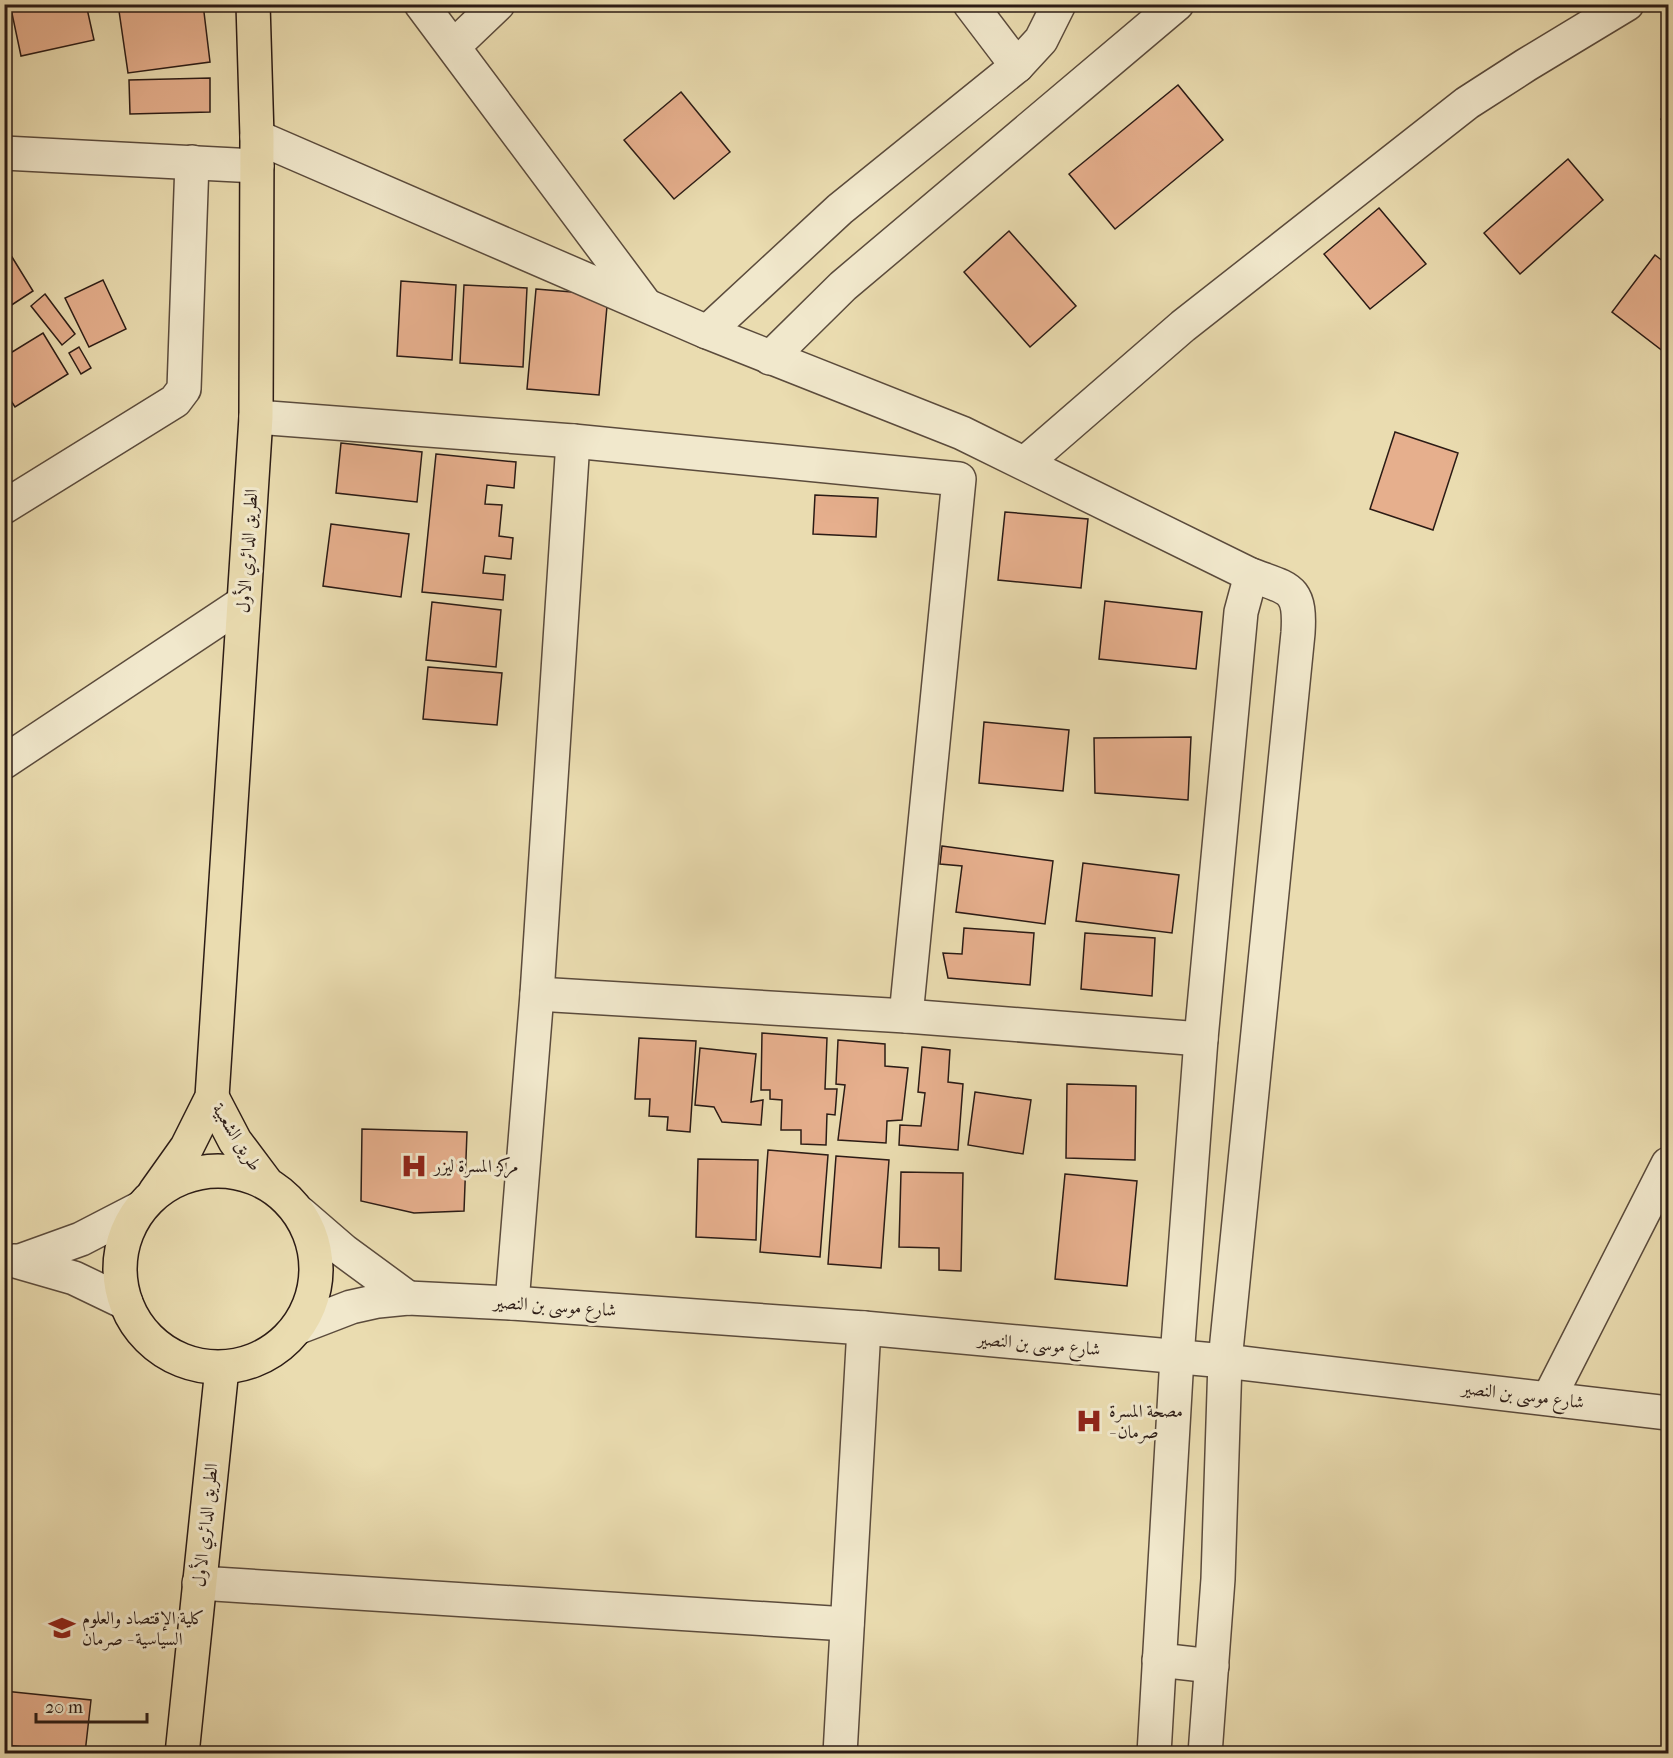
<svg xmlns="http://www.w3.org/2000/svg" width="1673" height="1758" viewBox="0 0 1673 1758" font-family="'IM FELL French Canon',Amiri,serif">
<rect width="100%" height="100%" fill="#eadcb0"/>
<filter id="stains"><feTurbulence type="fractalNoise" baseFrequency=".00333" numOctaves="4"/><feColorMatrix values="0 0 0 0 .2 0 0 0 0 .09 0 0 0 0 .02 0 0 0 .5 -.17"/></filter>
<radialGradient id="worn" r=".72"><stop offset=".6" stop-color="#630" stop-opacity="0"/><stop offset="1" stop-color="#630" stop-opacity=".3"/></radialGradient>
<g fill="#e6af8d" stroke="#2b1b15" stroke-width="1.5">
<path d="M10,4H86L94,40L21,56Z"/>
<path d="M118,4H203L210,62L128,73Z"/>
<path d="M210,78V112L130,114L129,80Z"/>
<path d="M1178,85L1223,140L1115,229L1069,174Z"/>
<path d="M681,92L730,152L674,199L624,140Z"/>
<path d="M1668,113V128L1661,119Z"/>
<path d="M1568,159L1603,200L1520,274L1484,233Z"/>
<path d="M1379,208L1426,264L1370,309L1324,254Z"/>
<path d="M1009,231L1076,306L1030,347L964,272Z"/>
<path d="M1655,255L1668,265V355L1612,312Z"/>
<path d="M12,257L33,291L4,310V262Z"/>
<path d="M103,280L126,329L89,347L65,298Z"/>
<path d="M401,281L456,285L452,360L397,356Z"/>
<path d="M464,285L527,288L523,367L460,363Z"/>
<path d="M536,289L608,295L599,395L527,389Z"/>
<path d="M45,294L75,334L62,345L31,306Z"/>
<path d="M43,333L68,374L15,407L4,390V357Z"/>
<path d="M79,347L91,368L81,374L69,353Z"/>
<path d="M1395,432L1458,453L1433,530L1370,509Z"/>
<path d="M341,443L422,452L417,502L336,493Z"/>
<path d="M436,454L516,462L514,488L487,485L485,504L502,505L499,536L513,538L511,559L485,556L483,573L505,575L503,600L422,592Z"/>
<path d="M815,495L878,498L876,537L813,534Z"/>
<path d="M1005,512L1088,519L1081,588L998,580Z"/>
<path d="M331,524L409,534L401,597L323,586Z"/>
<path d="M1668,575V594L1663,592Z"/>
<path d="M1105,601L1202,612L1196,669L1099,659Z"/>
<path d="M432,602L501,610L496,667L426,660Z"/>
<path d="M428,667L502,673L497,725L423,719Z"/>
<path d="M984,722L1069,730L1063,791L979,783Z"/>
<path d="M1191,737L1188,800L1095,793L1094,738Z"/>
<path d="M942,846L1053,861L1045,924L956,912L962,866L940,864Z"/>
<path d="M1083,863L1179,875L1172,933L1076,921Z"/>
<path d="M964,928L1034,933L1030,985L948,978L943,953L962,954Z"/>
<path d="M1085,933L1155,938L1152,996L1081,989Z"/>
<path d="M762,1033L827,1038L825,1089H837L835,1115L827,1114L826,1145L801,1144V1130H781L782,1100L770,1099V1090H761Z"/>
<path d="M639,1038L696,1041L690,1132L667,1130L668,1117L649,1116L650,1099H635Z"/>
<path d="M838,1040L885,1044V1066L908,1068L902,1120L887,1121L886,1143L838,1140L845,1085L836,1084Z"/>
<path d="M922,1047L950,1050L948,1082L963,1084L958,1150L899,1145L900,1125L921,1126L925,1093L918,1092Z"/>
<path d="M700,1048L756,1054L751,1102L763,1100L761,1125L722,1122L714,1107L695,1105Z"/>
<path d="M1067,1084L1136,1086L1135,1160L1066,1158Z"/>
<path d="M975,1092L1031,1100L1023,1154L968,1145Z"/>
<path d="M362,1129L467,1132L464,1211L414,1213L361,1201Z"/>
<path d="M768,1150L828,1155L820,1257L760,1252Z"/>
<path d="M836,1156L889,1160L881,1268L828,1264Z"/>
<path d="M698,1159L758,1160L756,1240L696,1237Z"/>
<path d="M901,1172L963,1173L961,1271L939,1270V1248L899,1247Z"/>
<path d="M1065,1174L1137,1181L1127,1286L1055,1279Z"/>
<path d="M4,1691L91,1700L85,1753L4,1745Z"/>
</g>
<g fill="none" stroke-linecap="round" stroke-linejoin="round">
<g stroke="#5b4b3c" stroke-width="36">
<g id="minor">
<path d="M421,4L645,304"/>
<path d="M970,4L1017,66"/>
<path d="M454,46L498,4"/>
<path d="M257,137L707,332L962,433L1251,575C1289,589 1301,587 1298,633L1225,1361L1218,1579L1205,1754"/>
<path d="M4,153L257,166"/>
<path d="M707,332L840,209L1017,66L1041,40L1059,4"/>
<path d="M770,358L843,286L1177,4"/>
<path d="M256,417L573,441L959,479L906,1016"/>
<path d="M1025,463L1183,326L1467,103L1526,65L1627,4"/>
<path d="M4,507L175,401L184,389L192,162"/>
<path d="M4,762L243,603"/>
<path d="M537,994L906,1016L1201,1039"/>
<path d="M512,1303L537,994L573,441"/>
<path d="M1549,1398L1668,1164"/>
<path d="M199,1583L847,1624"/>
<path d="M1159,1660L1212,1666"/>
<path d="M840,1754L864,1328"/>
<path d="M1154,1754L1177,1357L1201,1039L1241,612L1251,575"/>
</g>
</g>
<g stroke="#5b4b3c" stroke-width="36">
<g id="tertiary">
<path d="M300,1213L344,1251L408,1298"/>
<path d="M15,1261L74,1278L126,1303"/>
<path d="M20,1261L81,1239L139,1209"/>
<path d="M299,1327L351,1307L378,1301L408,1298L512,1303L864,1328L1225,1361L1668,1413"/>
</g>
</g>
<g stroke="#2b1b15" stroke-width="36">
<g id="primary">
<path d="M212,1097L235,1141L265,1181"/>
<circle cx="218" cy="1269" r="98"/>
<path d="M155,1192L187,1147L212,1097L256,417L257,137L253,4"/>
<path d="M182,1754L222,1368"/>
</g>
</g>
<use href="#minor" stroke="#f1e8cc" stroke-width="33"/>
<use href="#tertiary" stroke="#f1e8cc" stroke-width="33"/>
<use href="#primary" stroke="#eadcb0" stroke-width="33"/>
</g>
<defs>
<g id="hospital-bare" transform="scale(2.07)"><path d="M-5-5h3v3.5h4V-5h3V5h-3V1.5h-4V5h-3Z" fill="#8f2418" stroke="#f1e8cc" stroke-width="2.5" paint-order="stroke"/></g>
<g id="university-bare" transform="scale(2.07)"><path d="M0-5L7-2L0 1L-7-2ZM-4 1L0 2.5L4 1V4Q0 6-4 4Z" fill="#8f2418" stroke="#f1e8cc" stroke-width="2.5" paint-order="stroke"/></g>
</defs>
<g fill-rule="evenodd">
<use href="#hospital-bare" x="414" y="1166"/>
<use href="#hospital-bare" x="1089" y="1421"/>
<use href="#university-bare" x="62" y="1628"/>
</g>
<g text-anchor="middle" stroke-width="6" stroke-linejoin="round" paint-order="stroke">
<g font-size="18" fill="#2b1b15" stroke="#f1e8cc">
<text transform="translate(247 551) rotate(-86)" y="6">الطريق الدائري الأول</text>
<text transform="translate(237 1137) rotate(58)" y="6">طريق الشعبية</text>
<text transform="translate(555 1306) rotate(4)" y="6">شارع موسى بن النصير</text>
<text transform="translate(1039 1344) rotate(5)" y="6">شارع موسى بن النصير</text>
<text transform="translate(1523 1395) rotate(7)" y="6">شارع موسى بن النصير</text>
<text transform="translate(205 1525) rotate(-84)" y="6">الطريق الدائري الأول</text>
</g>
<g font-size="18" fill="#2b1b15" stroke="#f1e8cc" text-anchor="start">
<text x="434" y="1172">مركز المسرة ليزر</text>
<text x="1109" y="1417">مصحة المسرة<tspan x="1109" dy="21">- صرمان</tspan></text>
<text x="82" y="1624">كلية الإقتصاد والعلوم<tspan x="82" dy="21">السياسية - صرمان</tspan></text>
</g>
</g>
<rect width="1673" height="1758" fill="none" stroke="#eadcb0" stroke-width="24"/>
<rect x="6" y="6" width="1661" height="1746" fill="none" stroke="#2b1b15" stroke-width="3"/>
<rect x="12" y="12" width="1649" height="1734" fill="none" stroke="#2b1b15" stroke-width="1.5"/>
<path d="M36 1713v9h111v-9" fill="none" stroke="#2b1b15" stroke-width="3"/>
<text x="45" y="1713" font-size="18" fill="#2b1b15" stroke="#f1e8cc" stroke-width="4.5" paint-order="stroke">20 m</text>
<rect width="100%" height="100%" filter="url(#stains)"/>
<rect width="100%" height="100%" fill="url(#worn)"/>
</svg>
